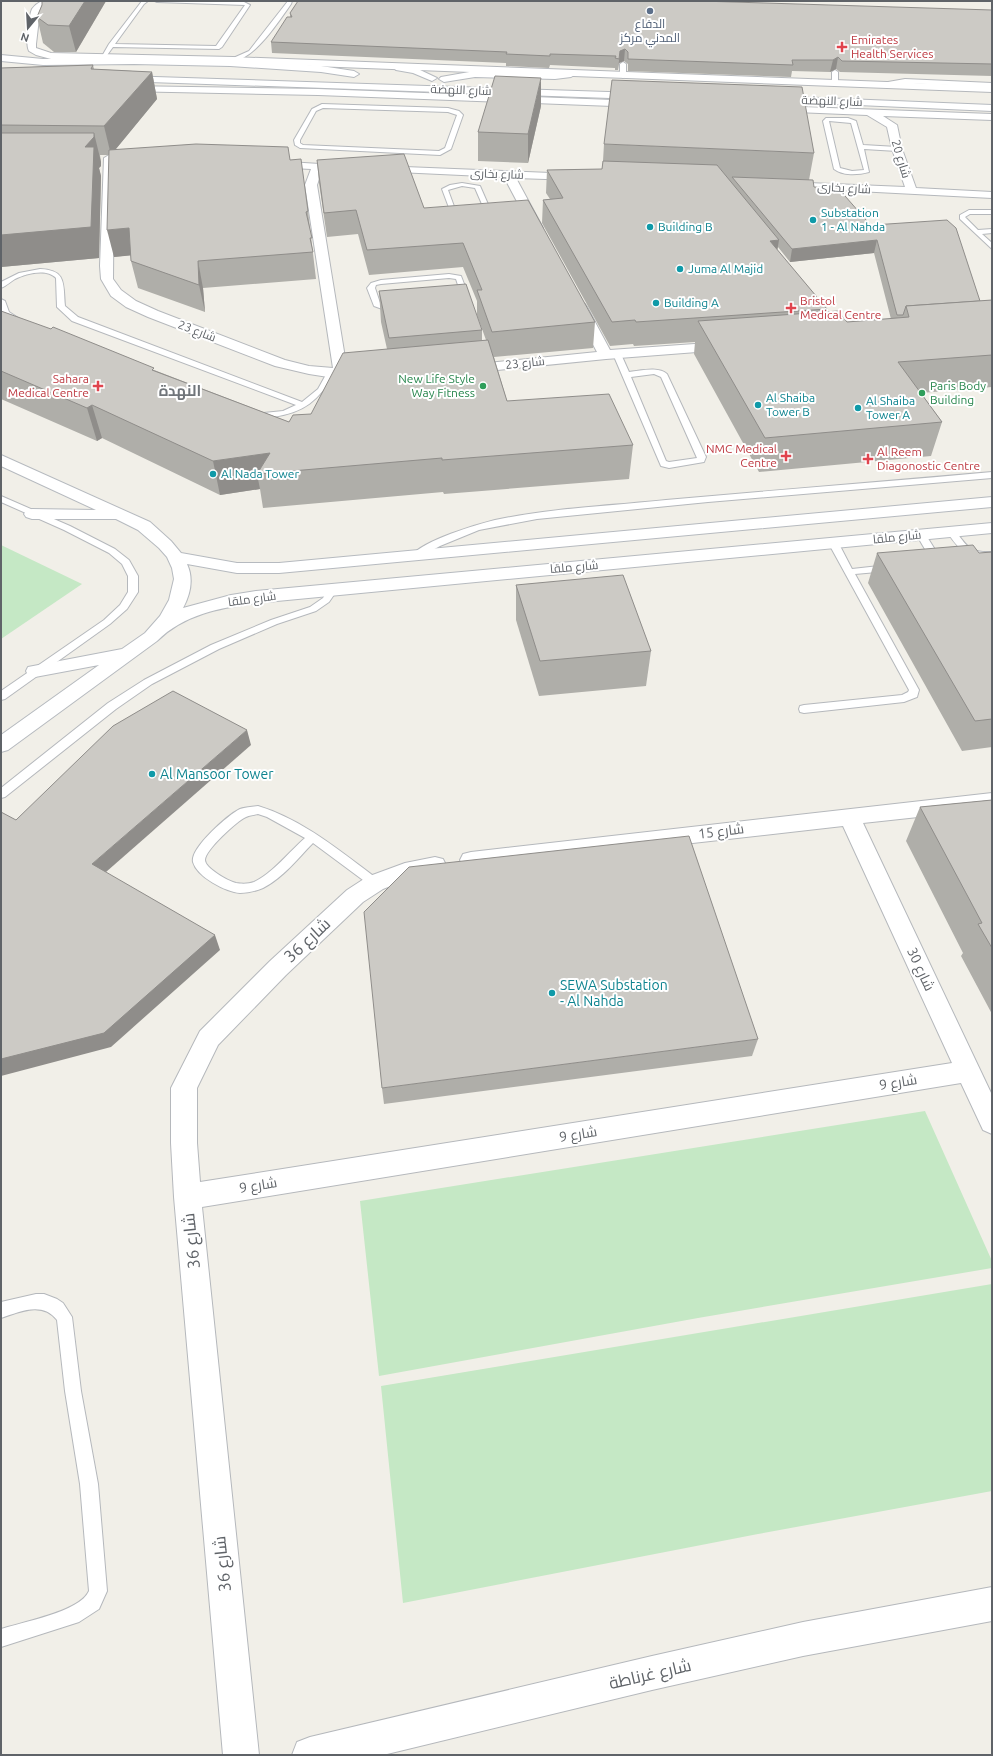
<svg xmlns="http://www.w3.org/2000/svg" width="993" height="1756" viewBox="0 0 993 1756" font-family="Ubuntu,Cairo,sans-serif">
<rect width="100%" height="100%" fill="#f1efe8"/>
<g fill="#c5e8c5">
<path d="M1,545L82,584L1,639Z"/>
<path d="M925,1111L992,1261V1268L698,1318L379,1376L360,1201Z"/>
<path d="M992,1284V1491L758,1534L403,1603L381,1386Z"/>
</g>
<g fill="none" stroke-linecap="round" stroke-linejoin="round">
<g stroke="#b5b8bc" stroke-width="2">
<g id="lane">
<path d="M142,1H148L144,4L115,44L216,46L245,5L157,2L155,1L244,2L250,5L222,47L219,49L113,47L105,58H101L109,44Z"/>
<path d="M288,1H292L291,4C279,21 253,62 231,61V59L249,51Z"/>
<path d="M623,62L626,64V76L623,78L620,76V64Z"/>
<path d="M835,70L838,72V83L835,85L832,83V72Z"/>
<path d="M905,79L992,83V87L905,83L874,87L871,85Z"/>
<path d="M322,104L448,108L459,111L463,115L451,149L440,155L300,148L295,145L294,140L312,109ZM323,108L448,112L457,115L445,148L439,151L303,145L300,143V140L316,111Z"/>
<path d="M826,118H848L856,121L863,145L897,147L900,149L897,151L864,149L869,172C858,175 843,176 834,169L823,121ZM829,121L851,123L864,170L852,171L840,168Z"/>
<path d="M462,183L480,186L494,218L493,219L488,218L475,188L462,186L448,190L459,220L454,221L442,189L450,185Z"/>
<path d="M969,210H992V214H970L965,217L978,230L992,229V233L982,234L992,243V249L960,219V215Z"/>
<path d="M40,269C67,270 63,284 65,306L78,317L302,402L318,389L328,371H334L335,373C319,400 304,413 272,417C266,417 259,419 253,418V414L283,411L296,405L72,321L57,307L56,278C46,268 26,274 15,279C10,282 6,286 1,288V282L19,273Z"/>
<path d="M449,274L461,276L471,302L470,304L385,310L374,306L367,288L371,283L381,280ZM449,278L456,279L463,300L386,306L380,303L375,288L376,285L381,284Z"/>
<path d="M1,299L5,301L9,312L23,321V325C16,325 2,317 1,309C0,306 1,302 1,299Z"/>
<path d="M614,352H620L629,372C640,371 658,366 667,374L706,457L704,462L669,468L661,466L613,354ZM654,374L661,377L697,458L669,462L666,461L631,377Z"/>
<path d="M992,472V478L708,502L537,519L479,530L440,546L420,557L417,558L412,555C425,540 475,525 495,520C551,508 610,506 666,500C775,490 883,482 992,472Z"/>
<path d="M1,496L70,526L115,549L129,560L138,576V592L127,609L110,624L5,699L1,700V691L104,620L120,605L128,592V576L122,564L109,553L64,530L1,502Z"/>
<path d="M952,529L955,530C967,547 970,553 992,552V558C967,559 961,552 947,532Z"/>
<path d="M921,531L924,532L939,556L940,559L936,564H930L928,562L930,559L929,556L916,534Z"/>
<path d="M834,541L839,544L852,569L888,565L893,568L888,571L855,574L919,690L917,697L904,702L804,713L800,712L799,709L800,706L804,705L902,695L908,692L909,690L829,544Z"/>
<path d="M333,586L338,589L329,602L316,611L277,624L219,649L152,684L116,709L5,797L1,798V788L108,703L144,680L211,645L271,620L310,607L323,598L330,587Z"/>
<path d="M258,806C304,820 341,852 379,880L381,883L379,886L375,888L371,886L313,843C298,858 283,878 263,888C256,891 248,893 240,893C226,892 197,877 193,862C190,848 228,815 240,809C246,807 252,807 258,806ZM258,814L267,817L305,838C290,851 272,874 254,882C249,884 241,884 236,883C228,881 205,868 205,860C205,850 237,821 246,817C250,815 254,815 258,814Z"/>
<path d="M36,1294H44L57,1299L63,1303L72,1317L81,1391L98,1484L107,1591L99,1609L79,1622L1,1647V1629C22,1622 80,1612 89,1591L80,1484L65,1391L57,1320C42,1301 20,1312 1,1318V1302Z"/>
</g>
</g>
<g stroke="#b5b8bc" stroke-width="2">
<g id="street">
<path d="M42,1H53L40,10L36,44V48L51,53L233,57L992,86V92L233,63L51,59L36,55L29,51C25,44 29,16 32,9C35,5 38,3 42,1Z"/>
<path d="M126,86L318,89L639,101L644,104L639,107L318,95L123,91L121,89Z"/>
<path d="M776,106L992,114V120L883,116L897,125L902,149L916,188L992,192V198L780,187L778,185L780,183L784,182L905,187L892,149L887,127L867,115L772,111L771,109Z"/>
<path d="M109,155L114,158L113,279L121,290L136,301L158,311L285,360L309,366L333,368L305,185L311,169L272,167L267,164L272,161L352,166L354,168L348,171L322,170L317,185L347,370L366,373L368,376L366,379H341L309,374L275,366L148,317L126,307L111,296L101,279L100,266L104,158Z"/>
<path d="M380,166L575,174L581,177L575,180L516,178L543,228L541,231H533L531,228L504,177L376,171L374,169L376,167Z"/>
<path d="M580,303L585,304L587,307L610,350L723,342L728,343L730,346L728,349L723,350L606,359L467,373L462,372L460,369L462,366L467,365L597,352L573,307L575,304Z"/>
<path d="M992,793V809L863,823L992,1095V1134L983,1130L961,1083L202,1207L259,1755H223L174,1197L171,1143V1088L200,1031L270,961L347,890L367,877L405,863L435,857L443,859L446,865L443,871L414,877L398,883L383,889L363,902L286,975L218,1045L197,1088V1143L200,1182L952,1063L843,826L471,868L463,866L460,860L463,854L471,852Z"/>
<path d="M992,1587V1621L803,1656L652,1690L383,1755H292L297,1742L310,1737L652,1656L803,1622Z"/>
</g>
</g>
<g stroke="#b6babf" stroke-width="2">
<g id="secondary">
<path d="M1,55L43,59L134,58L230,60L321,66L354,71L359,74L354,77L321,72L230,66L134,64L43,65L1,61Z"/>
<path d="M399,65L418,69L437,78L432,81L413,73L396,70L394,68L396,66Z"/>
<path d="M475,71L539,74L571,71L576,74L571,77L555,79L475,77L444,82L439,79L441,77Z"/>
<path d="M124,76L639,93L644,96L639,99L121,81L119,79Z"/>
<path d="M773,96L992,105V111L769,101L768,99Z"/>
<path d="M1,455L150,522L171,541L181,553L237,563H279L992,497V507L279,573H237L187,564C194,579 190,595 183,608L231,595L256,591L992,523V533L256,603C220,608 184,614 157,641L8,750L1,752V735L99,665L35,677L28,675L26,671L28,667L122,649L145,633L160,616L169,600L174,579L172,568L167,557L159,548L138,530L116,519H32L26,517L24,514L26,511L32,509L96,510L1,466Z"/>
</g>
</g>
<use href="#lane" fill="#fff" fill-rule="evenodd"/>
<use href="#street" fill="#fff" fill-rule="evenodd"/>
<use href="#secondary" fill="#fff" fill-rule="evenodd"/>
</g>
<g fill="#afaea9" fill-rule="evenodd">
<path d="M106,1L76,52H54L43,43L37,17L42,5Z"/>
<path d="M992,10V76L840,72L836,69L830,72L792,71L791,77L628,71V64L624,61L619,63L618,70H615V68L550,65L549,68L506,66V63L272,53L271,42L290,17V13Z"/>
<path d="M93,65L94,69L152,72L157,99L115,150L290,160L308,211L316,279L203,288L205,312L138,288L131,261V255L114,257L109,155H100L101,162V166L99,168L101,176L99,258L1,267V68Z"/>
<path d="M541,106L528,163L478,161V132Z"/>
<path d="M604,144L814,153L809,180L814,187L872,227L873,225L980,301L992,300V387L921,393L942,422L931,456L759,472L694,354L695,342L634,346L633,344L610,346L542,223L543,200L550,199L546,193L547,170L602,169L603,161ZM778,247L790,262L874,253L891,319L847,322L826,312L827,309L777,250Z"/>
<path d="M317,160L424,208L595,322L593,348L494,357L507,401L633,445L629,479L444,494L443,492L263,508L260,489L220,495L102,438L97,441L1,399V311L289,422L311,414L387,349L381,322L379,291L482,330V340H486L477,315V301L463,267L369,275L358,234L327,237L319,183Z"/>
<path d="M992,552V747L962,751L868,583L877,553H979Z"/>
<path d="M516,585L651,651L646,686L539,696L516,620Z"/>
<path d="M992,800V1014L961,956L963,953L906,841L920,807Z"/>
<path d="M758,1039L752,1056L384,1104L382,1088Z"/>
</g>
<g fill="#8f8d8a">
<path d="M85,1H106L76,52L69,26Z"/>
<path d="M625,49L624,61L619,63L618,70L620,51Z"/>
<path d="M838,57L836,69L830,72L833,60Z"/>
<path d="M152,72L157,99L111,155L104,126Z"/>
<path d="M541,78V106L528,163V134Z"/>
<path d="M94,133L101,162V166L99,168L101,176L99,258L1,267V235L85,147Z"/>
<path d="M129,228L135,255L114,257L107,230Z"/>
<path d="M779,240L775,263L770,241Z"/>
<path d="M877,240L874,253L790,262L792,249Z"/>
<path d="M198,261L203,288L205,312L199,285Z"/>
<path d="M92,405L102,438L97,441L87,408Z"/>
<path d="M270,453L257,474L260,489L220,495L213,461Z"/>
<path d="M247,730L251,745L98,879L92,864Z"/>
<path d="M215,935L220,950L111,1047L1,1076V1059Z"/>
</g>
<g fill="#cccac5" stroke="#8f8d8a">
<path d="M42,1H85L69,26L48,25L37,17L42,5Z"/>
<path d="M298,1H700L992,10V64L842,61L838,57L833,60H792L793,65L628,59V52L625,49L620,51L619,59L615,58L616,56L550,54V56L506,54L507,52L271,42L287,17H292L290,13Z"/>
<path d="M93,65L91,69L152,72L104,126L1,125V68Z"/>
<path d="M495,76L541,78L528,134L478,132Z"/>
<path d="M612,80L802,87L814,153L604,144Z"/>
<path d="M1,133H94V137L85,147H94L91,227L1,235Z"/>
<path d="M196,144L288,147L290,160L301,159L308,211L306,212L312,238H310L313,252L198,261L199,285L131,261L129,228L107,230L109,150Z"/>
<path d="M404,154L424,208L528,200L595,322L492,332L477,290H482L463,243L367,250L356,210L324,213L317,160Z"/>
<path d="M603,161L717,165L779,240L770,241L827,309L636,322L635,320L612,322L543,200L563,198L547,170L602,169Z"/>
<path d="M732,177L813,180L814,187L838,188L874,229L873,225L947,220L956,228L980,301L906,306L903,315H897L877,240L792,249Z"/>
<path d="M466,284L482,330L389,338L379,291Z"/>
<path d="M992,300V355L898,362L942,422L765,438L698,321L838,311L847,322L909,317L906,306Z"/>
<path d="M1,311L51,329L53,327L154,368L152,370L289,422L293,415L311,414L343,353L488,340L507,401L609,394L633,445L442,460V458L257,474L270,453L213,461L92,405L87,408L1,371Z"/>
<path d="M973,545L979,553L992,552V719L975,721L877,553Z"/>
<path d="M623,575L651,651L540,661L516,585Z"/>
<path d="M173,691L247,730L92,864L215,935L104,1033L1,1059V812L16,820L113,726Z"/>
<path d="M992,800V948L978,924L982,923L920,807Z"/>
<path d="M689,836L758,1039L382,1088L364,912L409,867Z"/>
</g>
<circle fill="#5c6f8a" stroke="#fff" stroke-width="1.5" cx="650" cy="11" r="4"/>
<g fill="#e0444e" stroke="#fff" stroke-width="1.5">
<path d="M840 41h4v4h4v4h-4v4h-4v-4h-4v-4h4z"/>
<path d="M789 302h4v4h4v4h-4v4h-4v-4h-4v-4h4z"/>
<path d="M96 380h4v4h4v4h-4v4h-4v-4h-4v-4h4z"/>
<path d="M784 450h4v4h4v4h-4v4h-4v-4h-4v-4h4z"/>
<path d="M866 453h4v4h4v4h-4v4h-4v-4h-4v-4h4z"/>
</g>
<g fill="#0f9aa8" stroke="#fff" stroke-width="1.5">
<circle cx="813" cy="220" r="4"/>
<circle cx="650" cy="227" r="4"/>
<circle cx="680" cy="269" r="4"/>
<circle cx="656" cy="303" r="4"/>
<circle cx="758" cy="405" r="4"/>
<circle cx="858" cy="408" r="4"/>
<circle cx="213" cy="474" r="4"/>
<circle cx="152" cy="774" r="4"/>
<circle cx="552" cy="993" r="4"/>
</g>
<g fill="#2e9e5b" stroke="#fff" stroke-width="1.5">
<circle cx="483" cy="386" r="4"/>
<circle cx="922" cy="393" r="4"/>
</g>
<g text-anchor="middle" stroke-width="4" stroke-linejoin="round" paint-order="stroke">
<g font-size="12" fill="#4e5e75" stroke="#fff">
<text x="650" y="28">الدفاع<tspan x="650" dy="14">المدني مركز</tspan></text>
</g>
<g font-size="12" fill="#be3a42" stroke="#fff" text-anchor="start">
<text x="851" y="44">Emirates<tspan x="851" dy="14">Health Services</tspan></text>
<text x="800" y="305">Bristol<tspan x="800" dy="14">Medical Centre</tspan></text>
<text x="89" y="383" text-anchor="end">Sahara<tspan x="89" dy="14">Medical Centre</tspan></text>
<text x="777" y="453" text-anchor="end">NMC Medical<tspan x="777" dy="14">Centre</tspan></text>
<text x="877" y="456">Al Reem<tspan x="877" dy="14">Diagonostic Centre</tspan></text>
</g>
<g font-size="12" fill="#5f6368" stroke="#fff">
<text transform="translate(461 90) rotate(2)" y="4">شارع النهضة</text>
<text transform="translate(832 101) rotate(2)" y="4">شارع النهضة</text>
<text transform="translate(901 159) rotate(73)" y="4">شارع 20</text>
<text transform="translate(497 174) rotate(2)" y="4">شارع بخارى</text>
<text transform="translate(844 188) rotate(3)" y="4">شارع بخارى</text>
<text transform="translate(197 331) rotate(21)" y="4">شارع 23</text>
<text transform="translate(525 363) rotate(-6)" y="4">شارع 23</text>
<text transform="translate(897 537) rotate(-6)" y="4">شارع ملقا</text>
<text transform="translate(574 567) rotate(-5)" y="4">شارع ملقا</text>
<text transform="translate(252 599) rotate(-8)" y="4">شارع ملقا</text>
</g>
<g font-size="12" fill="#0d838f" stroke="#fff" text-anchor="start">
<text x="821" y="217">Substation<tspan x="821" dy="14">1 - Al Nahda</tspan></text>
<text x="658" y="231">Building B</text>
<text x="688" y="273">Juma Al Majid</text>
<text x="664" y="307">Building A</text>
<text x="766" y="402">Al Shaiba<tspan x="766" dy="14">Tower B</tspan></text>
<text x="866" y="405">Al Shaiba<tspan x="866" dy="14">Tower A</tspan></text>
<text x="221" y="478">Al Nada Tower</text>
</g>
<g font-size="12" fill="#27864d" stroke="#fff" text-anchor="end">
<text x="475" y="383">New Life Style<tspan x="475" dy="14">Way Fitness</tspan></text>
<text x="930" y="390" text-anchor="start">Paris Body<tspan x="930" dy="14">Building</tspan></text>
</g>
<g font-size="14" fill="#0d838f" stroke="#fff" text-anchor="start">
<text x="160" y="779">Al Mansoor Tower</text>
<text x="560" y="990">SEWA Substation<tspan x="560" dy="16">- Al Nahda</tspan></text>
</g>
<g font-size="14" fill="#5f6368" stroke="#fff">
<text transform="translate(721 831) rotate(-7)" y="5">شارع 15</text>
<text transform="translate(921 969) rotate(65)" y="5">شارع 30</text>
<text transform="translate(898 1082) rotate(-9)" y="5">شارع 9</text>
<text transform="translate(578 1134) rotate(-9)" y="5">شارع 9</text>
<text transform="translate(258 1185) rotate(-9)" y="5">شارع 9</text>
</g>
<g font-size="15" font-weight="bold" fill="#70757a" stroke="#fff">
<text x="180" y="396">النهدة</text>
</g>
<g font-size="17" fill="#5f6368" stroke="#fff">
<text transform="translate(307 940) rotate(-43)" y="6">شارع 36</text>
<text transform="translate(191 1241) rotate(-96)" y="6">شارع 36</text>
<text transform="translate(222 1564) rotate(-96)" y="6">شارع 36</text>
<text transform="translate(650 1674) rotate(-13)" y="6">شارع غرناطة</text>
</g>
</g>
<rect width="993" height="1756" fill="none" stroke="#5f6368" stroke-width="4"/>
<g transform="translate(28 28) rotate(198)" stroke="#ffffff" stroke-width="3" paint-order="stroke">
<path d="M0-3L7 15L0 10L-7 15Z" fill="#5f6368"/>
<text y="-6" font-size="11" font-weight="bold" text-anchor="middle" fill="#5f6368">N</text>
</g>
</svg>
